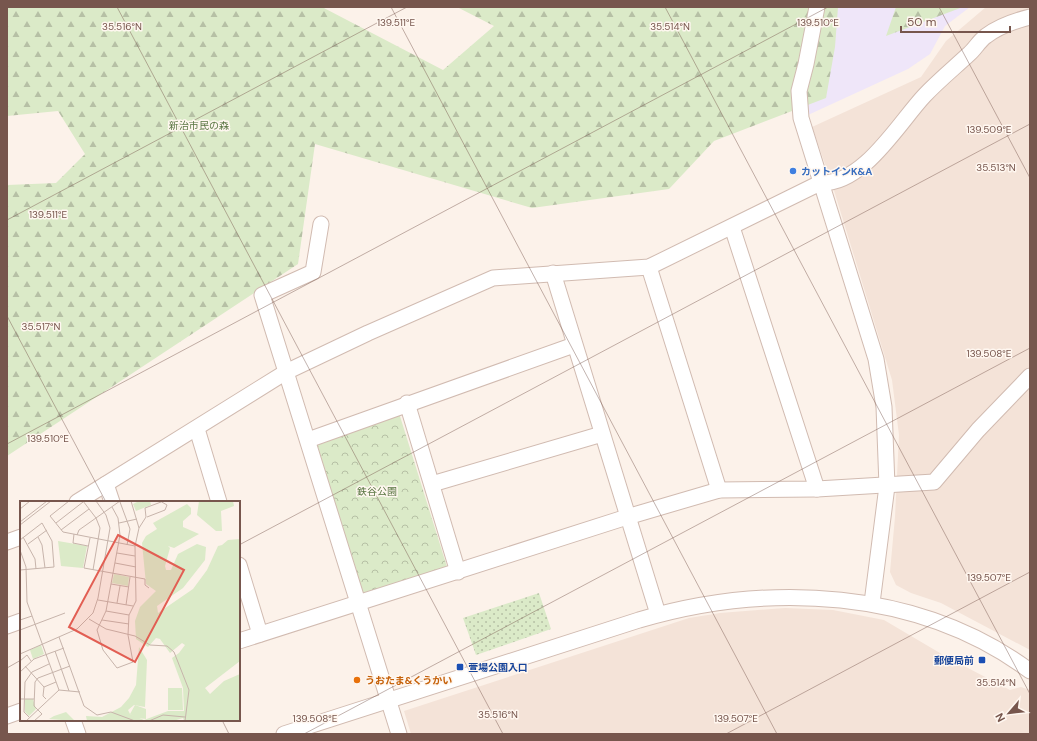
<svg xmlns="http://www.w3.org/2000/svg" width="1037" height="741" viewBox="0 0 1037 741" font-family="'DM Sans','Noto Sans JP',sans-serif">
<defs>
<pattern id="grass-dots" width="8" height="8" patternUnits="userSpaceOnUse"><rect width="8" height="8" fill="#dbeac8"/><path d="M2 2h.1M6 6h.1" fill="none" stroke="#b6c0a5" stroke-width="1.8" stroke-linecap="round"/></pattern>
<pattern id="forest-firs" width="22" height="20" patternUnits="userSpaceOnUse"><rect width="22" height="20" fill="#dbeac8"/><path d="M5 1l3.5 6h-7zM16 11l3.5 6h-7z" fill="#b6c0a5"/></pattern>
<pattern id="park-crowns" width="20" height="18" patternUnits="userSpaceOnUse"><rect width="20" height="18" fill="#dbeac8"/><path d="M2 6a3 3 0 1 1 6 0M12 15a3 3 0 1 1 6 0" fill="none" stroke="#b6c0a5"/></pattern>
</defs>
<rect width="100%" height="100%" fill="#fcf2ea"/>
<g fill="#f4e3d8">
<path d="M986,7H1030V650L941,603L911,593L896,585L890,572L895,517L899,435L892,380L832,184L812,127L921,77L946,41Z"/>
<path d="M785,608L833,610L884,620L945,656L1010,690L1021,687L1030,690V734H411L404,711L689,618L720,613Z"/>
</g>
<path fill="#efe6f9" d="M822,7H970L945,26L930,54L908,69L808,115L805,104Z"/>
<path fill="url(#grass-dots)" d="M539,593L551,629L476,655L463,618Z"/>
<g fill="url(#forest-firs)">
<path d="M7,7H322L443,70L494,26L457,7H838L835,47L826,98L714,141L669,189L532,208L315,144L298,264L7,456V185L56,183L85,154L58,111L7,116Z"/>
<path d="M896,7H963L886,36Z"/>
</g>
<path fill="url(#park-crowns)" d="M399,413L448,570L363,597L315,445Z"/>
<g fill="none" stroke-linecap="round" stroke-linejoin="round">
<g stroke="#d1bbb1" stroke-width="17">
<g id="minor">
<path d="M817,7L806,64L799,91L801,118L876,359L884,407L887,486L872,603"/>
<path d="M321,224L313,272L262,295L399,734"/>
<path d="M732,227L817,489"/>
<path d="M649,267L719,490"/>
<path d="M553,273L658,614"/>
<path d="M407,403L458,572"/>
<path d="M197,429L219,502"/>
<path d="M308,440L574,345"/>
<path d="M106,484L112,502"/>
<path d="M432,484L602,434"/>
<path d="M77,502L286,372L368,333L493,278L649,267L820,183C863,185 898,124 924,96C938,81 954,68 969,54C975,49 979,41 986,36C999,26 1014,21 1030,17"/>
<path d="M7,542L21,537"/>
<path d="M239,565L260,634"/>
<path d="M7,626L21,621"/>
<path d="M239,641L627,517L719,490L817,489L934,482L978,430L1030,376"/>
<path d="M7,716L21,711"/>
<path d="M73,720L78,734"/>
<path d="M284,734L639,620C768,582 918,588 1030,671"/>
</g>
</g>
<use href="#minor" stroke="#fff" stroke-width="15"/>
</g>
<path fill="none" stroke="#77564d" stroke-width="1" stroke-opacity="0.45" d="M117,7L503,734M391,7L777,734M665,7L1030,694M939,7L1030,178M7,220L407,7M7,316L106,502M7,444L828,7M239,545L1030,124M7,668L21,660M222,720L229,734M304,734L1030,348M726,734L1030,572"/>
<circle fill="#3f7fe0" stroke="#fff7f0" stroke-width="1.5" cx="793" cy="171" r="4"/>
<g fill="#1a4fb4" stroke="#fff7f0" stroke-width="1.5">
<rect x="978" y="656" width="8" height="8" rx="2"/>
<rect x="456" y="663" width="8" height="8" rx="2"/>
</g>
<circle fill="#e8710a" stroke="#fff7f0" stroke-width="1.5" cx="357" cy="680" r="4"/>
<g text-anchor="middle" stroke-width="3" stroke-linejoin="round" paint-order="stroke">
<g font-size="10" fill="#597642" stroke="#fff7f0">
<text x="199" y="129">新治市民の森</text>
<text x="377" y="495">鉄谷公園</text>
</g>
<g font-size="10" font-weight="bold" fill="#366cbe" stroke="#fff7f0" text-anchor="start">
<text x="801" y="175">カットインK&amp;A</text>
</g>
<g font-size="10" font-weight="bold" fill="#164399" stroke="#fff7f0" text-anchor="end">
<text x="974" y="664">郵便局前</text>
<text x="468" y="671" text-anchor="start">萱場公園入口</text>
</g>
<g font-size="10" font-weight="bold" fill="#c56008" stroke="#fff7f0" text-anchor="start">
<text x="365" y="684">うおたま&amp;くうかい</text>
</g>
</g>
<g transform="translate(20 501)">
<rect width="220" height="220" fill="#fcf2ea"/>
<path d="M179,0H213L214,5L201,10L202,30H196L177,14ZM167,3L171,7V13L163,20V26L179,33L154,47L148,45L150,47L145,65L146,69H151L158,53L177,43L186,46L185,59L163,87L137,105L138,112L173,88L187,69L198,45L202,44L208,39L220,38V160L185,187L190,193L204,180L220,173V220H164L163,217L153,220H67L66,215L82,216L101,206L109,197L116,184L119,146L127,159L125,206L114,204L108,209L110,213L124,219L148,210H164L163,187L152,157L159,152L165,144L162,142L150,152L140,138L136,137L128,146L116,138L115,120L120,106L136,90L126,83L122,42L126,35L137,28L133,22Z" fill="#dbeac8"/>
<path d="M119,0H130L131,4L116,10L113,3ZM38,40L67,45L63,67L41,65ZM94,73L109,76L108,85L92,82ZM21,144L24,153L13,158L10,149ZM5,198H13L16,208L9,215L5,211ZM115,204L126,208V218L117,217L110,213Z" fill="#dbeac8"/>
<path d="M148,187H162L163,209H148ZM46,211L55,220L29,218L34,215Z" fill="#dbeac8"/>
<path fill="none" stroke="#c7b4ab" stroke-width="1" d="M49,0L30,15L43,31L115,45M63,0L76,17L80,27L73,69M111,0L119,27M100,1L110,28L107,44M92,6L98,17L100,34L86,110L77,129L83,149L97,167L113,161L108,134L109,114L116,100L115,45L119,27L126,16L125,7L141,1M0,8L10,0M127,16L145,9L147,4L140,0M0,21L27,0M36,22L63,1M99,22L117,18M0,24L31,0M41,29L69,8M54,33L53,42L68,45M57,34L59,29L100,0M3,36L15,58L16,68M18,36L22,44L25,67M70,37L64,67L125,78V84L129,87M0,39L22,22L32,40L34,66L0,69M8,43L27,29M0,49L6,66L7,101L39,189M97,52L115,55M95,62L116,66M91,83L109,86M78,99L113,105M97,102L100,85M106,104L110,76M86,110L109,114M69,118L86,128L115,135L130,144L147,145L154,151L169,189L165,220M0,119L12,115M82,119L109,123M0,129L45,112M39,136L64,205L77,214L91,211L115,220M35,150L49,190M0,153L57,128L73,112L78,97L90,27L86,14L76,0M0,160L7,154L11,160M5,165L24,186M0,171L14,158L44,147M0,198H14M26,198L23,195L24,186L36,181M9,216L4,211L5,181L12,171L29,163M6,220L39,189L60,191M14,220L22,213L14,205L15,181L18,177L50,165M129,220L143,214L165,216"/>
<path fill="#e25e53" fill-opacity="0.15" stroke="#e25e53" stroke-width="2" d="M98,34L164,69L115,161L49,126Z"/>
<rect width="220" height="220" fill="none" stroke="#77564d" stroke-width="2"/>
</g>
<g font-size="10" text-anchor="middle" fill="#77564d" stroke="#fff7f0" stroke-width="3" stroke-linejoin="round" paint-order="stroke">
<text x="396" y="26">139.511°E</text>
<text x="818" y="26">139.510°E</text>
<text x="122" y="30">35.516°N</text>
<text x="670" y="30">35.514°N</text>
<text x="989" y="133">139.509°E</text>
<text x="996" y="171">35.513°N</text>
<text x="48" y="218">139.511°E</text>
<text x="41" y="330">35.517°N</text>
<text x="989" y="357">139.508°E</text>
<text x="48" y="442">139.510°E</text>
<text x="989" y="581">139.507°E</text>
<text x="996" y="686">35.514°N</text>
<text x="498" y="718">35.516°N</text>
<text x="315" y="722">139.508°E</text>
<text x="736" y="722">139.507°E</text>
</g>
<rect width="1037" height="741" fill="none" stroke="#77564d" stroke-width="16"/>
<g transform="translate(1009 713) rotate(242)" stroke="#fff7f0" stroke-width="3" paint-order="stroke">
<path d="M0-3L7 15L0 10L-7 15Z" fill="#77564d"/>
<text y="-6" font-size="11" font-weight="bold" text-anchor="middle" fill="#77564d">N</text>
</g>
<path d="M901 26v6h109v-6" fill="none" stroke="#77564d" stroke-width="2"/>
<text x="907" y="26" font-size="12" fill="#77564d" stroke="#fff7f0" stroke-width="3" paint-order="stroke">50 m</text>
</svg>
